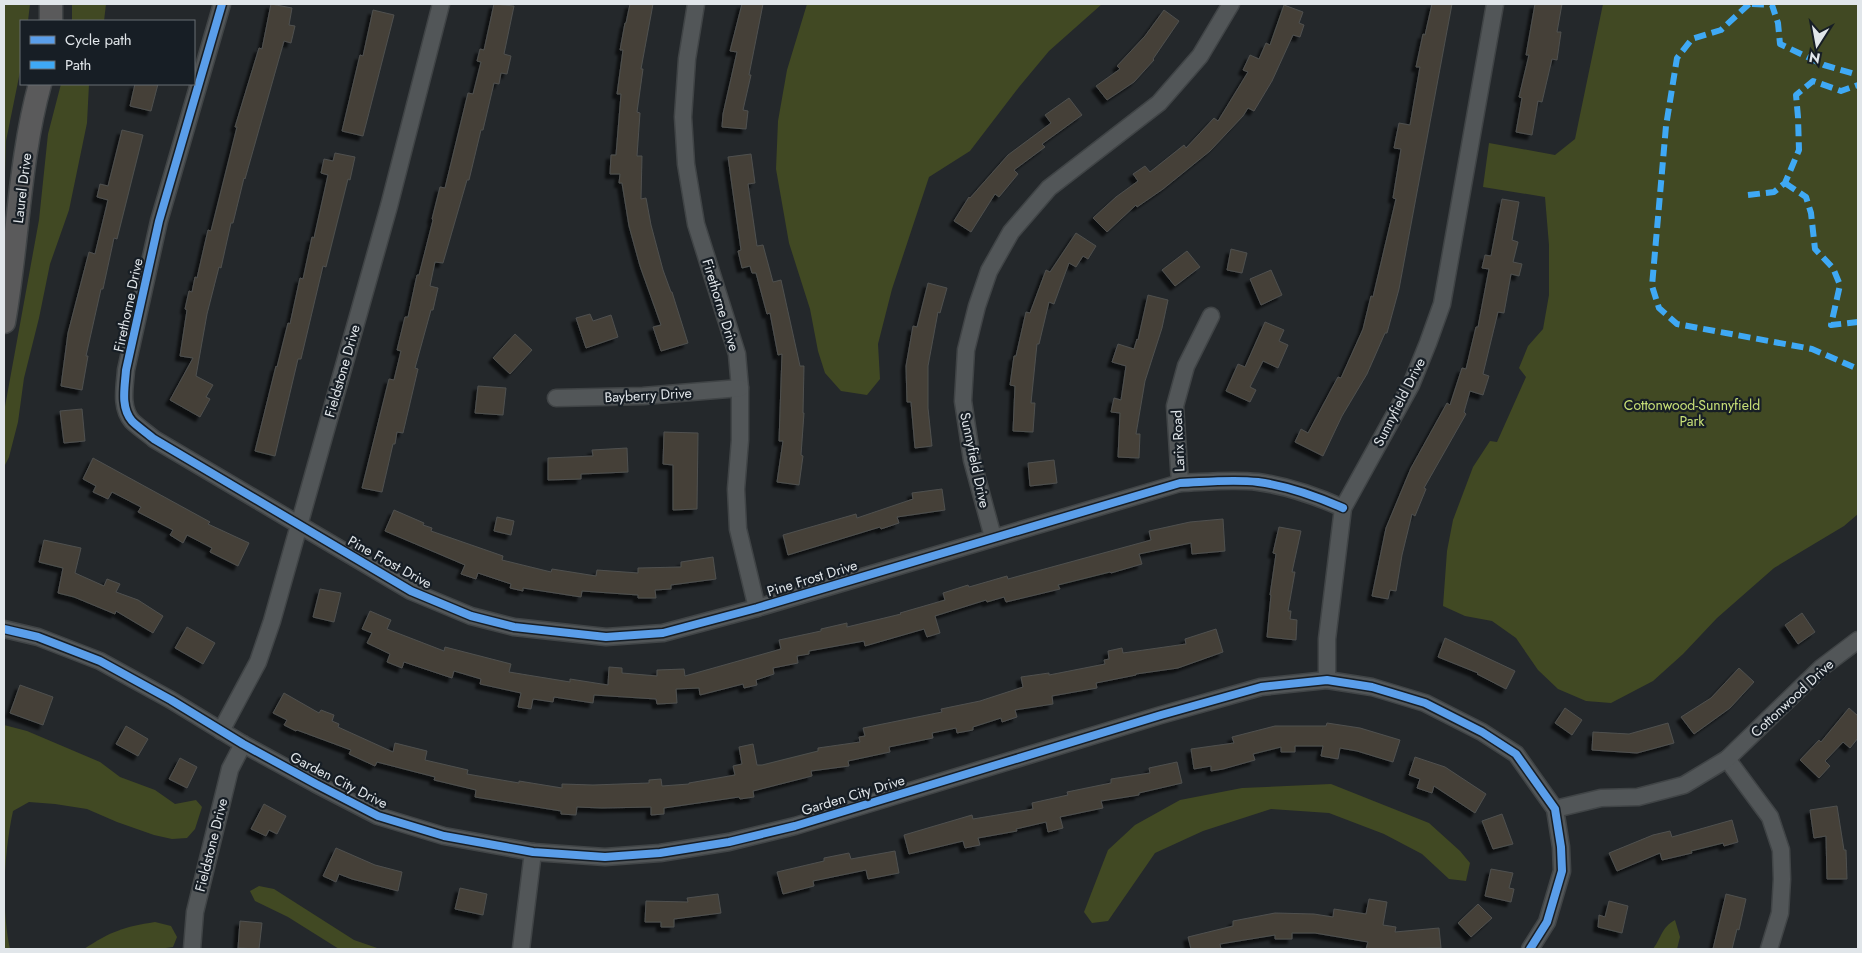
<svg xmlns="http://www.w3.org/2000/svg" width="1862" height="953" viewBox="0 0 1862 953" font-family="Jost,sans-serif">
<defs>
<filter id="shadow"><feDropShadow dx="-4.5" dy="4.5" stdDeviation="1" flood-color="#0009"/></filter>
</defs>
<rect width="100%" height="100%" fill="#24282b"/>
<g fill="#414923">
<path d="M4,4H30L28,21H21V67L6,141L4,206Z"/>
<path d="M72,4H106L104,21H72Z"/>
<path d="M807,4H1102L1049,51L1019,87L970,151L929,177L892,289L878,344L880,379L867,395L841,391L825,373L818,351L810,309L789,243L776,169L778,121L787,70Z"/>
<path d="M1603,4H1858V514L1844,526L1774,568L1717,618L1683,654L1653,681L1611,703L1586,701L1558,689L1538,670L1516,638L1492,621L1465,616L1443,606L1447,551L1453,520L1473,467L1490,441L1497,442L1526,377L1519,368L1528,346L1543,329L1549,295V245L1545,197L1483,187L1489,143L1555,155L1575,139Z"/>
<path d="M61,84H89L87,123L69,210L50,264L39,318L24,378L18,422L9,457L4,467V412L39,220L48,134Z"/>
<path d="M4,725L27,731L100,762L120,777L155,790L175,804L196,800L202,807L195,829L187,838L172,839L154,835L117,822L87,809L55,804L29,802L13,811C4,853 1,907 10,949H4Z"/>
<path d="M1331,784L1429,823L1460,851L1470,863L1466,881L1449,879L1422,854L1384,834L1329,813L1271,809L1203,831L1155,853L1108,921L1092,923L1084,912L1108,850L1135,825L1180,800L1242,788Z"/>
<path d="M259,886L274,889L354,940L380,949H339L288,917L255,901L250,891Z"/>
<path d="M1675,920L1680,937L1677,949H1653C1662,937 1661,928 1675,920Z"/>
<path d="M155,922L171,926L177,937L173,947L159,949H84C111,931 124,927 155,922Z"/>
</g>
<g fill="#444138" stroke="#4f504f" filter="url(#shadow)">
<path d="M271,4L292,8L289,25L295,26L291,43L284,41L245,179L244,178L233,223H231L221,268L219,267L207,314L196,376L213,385L206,397L210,399L200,417L170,400L193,358L180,356L187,310L185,309L189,291L192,292L195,277L197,278L208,230L211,231L237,127H235L259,48L262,49Z"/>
<path d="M494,4L514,6L504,54L511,56L507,74L501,73L499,84L494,83L483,130H481L469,180H467L443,263L435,262L430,286L438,288L433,310H431L415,368L418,369L403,433L397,432L395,444H393L382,492L362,488L389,379L394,380L401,351L397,350L405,317H408L417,275H419L433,220L432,219L440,187L445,188L468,93L473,94L481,62L477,61L480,49L484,50Z"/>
<path d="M630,4H653L641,69H643L637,112L640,113L637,156H642L641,199L646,198L651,225L663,270L671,292H672L688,343L661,351L653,327L661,325L640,266L629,226L622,183H619L620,174H610L611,155H616L621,94H617L623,50H620L625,23H626Z"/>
<path d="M742,4H763L749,75H751L743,110L748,111L746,129L722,127L723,114L737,52L730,51Z"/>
<path d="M1432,4H1452L1399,289L1387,333H1385L1367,374L1342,416L1323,456L1295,442L1301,429L1308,433L1338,377L1341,378L1363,329L1371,296L1373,297L1396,199L1393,198L1401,149L1394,148L1399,123L1410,125L1420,67H1416L1423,34L1425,35Z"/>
<path d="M1535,4H1562L1557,32H1561L1557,60L1552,59L1542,102L1538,101L1532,135L1516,132L1522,98L1519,97L1529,55H1526Z"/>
<path d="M1284,5L1303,12L1299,23L1304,25L1300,37L1293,35L1272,81L1254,111L1248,108L1243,116L1210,151L1163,189L1137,207L1136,205L1107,232L1093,218L1116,197L1138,181L1133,174L1145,166L1150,172L1184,145L1186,148L1214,118L1218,121L1248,72L1243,70L1250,55L1259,59L1266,43L1270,45Z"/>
<path d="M373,10L394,15L363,136L342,131L360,55L363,56Z"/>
<path d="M1164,10L1179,21L1153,59L1154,60L1134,82L1107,100L1096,86L1120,69L1117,66L1145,36Z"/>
<path d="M135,84H158L151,111L130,106Z"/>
<path d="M1069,98L1082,115L1042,144L1045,147L1014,170L1018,174L999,197L995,194L971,232L954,221L969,197L970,198L1008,155L1051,123L1045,115Z"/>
<path d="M122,130L143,135L117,239L114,238L103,289H101L86,356H88L82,390L61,386L68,333L89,252L95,254L108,200L97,197L100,184L108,186Z"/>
<path d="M335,153L355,157L350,180L348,179L326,267L323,266L301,359H298L275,456L255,451L276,366L277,367L288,323L290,324L300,278L303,279L312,237L314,238L328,175L321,173L324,159L333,161Z"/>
<path d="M751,154L755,183L748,184L757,246L763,245L773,282L781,280L800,366H804L803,413H804L801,455L803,456L799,485L777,482L783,441H779L782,354L778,355L770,313L767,314L756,273H752L750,266L742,268L738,251L741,250L728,157Z"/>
<path d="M1502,199L1519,202L1512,240L1518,242L1513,262L1522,264L1519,276L1511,274L1504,313L1498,312L1483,374L1489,376L1483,395L1470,391L1464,412L1466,414L1424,488L1426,489L1415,516L1412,514L1402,555L1396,591L1390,590L1388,599L1372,596L1386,528L1411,468L1447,403L1450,405L1462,368L1466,369L1476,327H1478L1489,269L1482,268L1485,255L1491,256Z"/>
<path d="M1076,233L1096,246L1088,259L1083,256L1076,267L1069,263L1054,304L1049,302L1039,344H1037L1031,403H1035L1033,432L1013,431L1015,386L1010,385L1014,356H1016L1026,312L1030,313L1046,270L1050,272Z"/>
<path d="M1231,249L1247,253L1242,273L1227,270Z"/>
<path d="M1187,251L1200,267L1175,286L1162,270Z"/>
<path d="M1271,270L1282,295L1261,305L1250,279Z"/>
<path d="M928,283L947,288L940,313L938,312L928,366V408L932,446L915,448L911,402H907L906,366L913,326L917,327Z"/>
<path d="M1148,295L1168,300L1162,328L1145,381L1136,434H1140L1139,458L1118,457L1120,413L1111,412L1114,398L1121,400L1126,366L1112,362L1118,344L1134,349L1137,339L1138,340Z"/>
<path d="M590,314L593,321L611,315L618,337L586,348L576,318Z"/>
<path d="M1265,322L1284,330L1279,341L1288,345L1278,368L1263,361L1250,387L1256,390L1250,402L1226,391L1238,364L1245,367Z"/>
<path d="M515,334L532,350L510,374L493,358Z"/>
<path d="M478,386L506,388L503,415L475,413Z"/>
<path d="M82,409L85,441L64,443L60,411Z"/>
<path d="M664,432L698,433L697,509L673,510V465L663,464Z"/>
<path d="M627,448L628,472L581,474V479L548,480V458L593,456L592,450Z"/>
<path d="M93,458L210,522L208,524L249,543L238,566L210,552L212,548L187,535L183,543L170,535L173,530L138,512L141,507L112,492L108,499L93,492L96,486L83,479Z"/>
<path d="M1054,460L1057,483L1030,486L1028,463Z"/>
<path d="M942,489L945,510L897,517L899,523L881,529L880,527L788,555L783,535L856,514L857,518L913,499L912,493Z"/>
<path d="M394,510L424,523L423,525L432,528L431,531L503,556L502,560L551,572L552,569L596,576L597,570L638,573V568L681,567V562L713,557L716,579L671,585V589L655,590L656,598H638V595L582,591L581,597L523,588V591L510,588L511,584L478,573L476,579L461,574L465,565L385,531Z"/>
<path d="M497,517L514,521L511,535L494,531Z"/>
<path d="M1223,519L1225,551L1192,554L1191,543L1139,554L1142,564L1111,573L1110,572L1058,585L1060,589L1006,602L1004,597L987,602L986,600L935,616L940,633L927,637L924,629L865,646L864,641L809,651V654L797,656L798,663L773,668L774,674L756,680L757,685L744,688L743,684L700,695L699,688L676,689L677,703L657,704L656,699L594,695L593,703L554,697L553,702L533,699L531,709L518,707L521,693L480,684L481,679L454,671L452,678L404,662L402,668L387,662L390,654L367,643L372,633L362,629L370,611L391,620L387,629L444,651L445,647L511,664L509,672L570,682V679L608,685L609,667L622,668V673L657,676V670L684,669L685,676L781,649L779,640L821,631V629L847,623V627L901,614L900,613L945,600L943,593L968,585L969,587L1007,576L1008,579L1151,540L1149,531L1190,522Z"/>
<path d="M1279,527L1301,531L1292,572H1295L1288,611H1291L1290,619L1297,620L1296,640L1267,637L1271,595H1270L1276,554L1273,553Z"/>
<path d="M44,540L81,548L75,573L104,586L107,579L120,584L116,592L138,600L163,616L153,633L116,611L115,614L74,597L58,593L63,568L39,562Z"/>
<path d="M320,589L341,593L334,622L313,617Z"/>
<path d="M1802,613L1815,632L1798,644L1785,625Z"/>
<path d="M187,627L215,643L203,664L175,648Z"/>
<path d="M1216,629L1223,652L1178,668L1136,674V675L1096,683L1097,688L1052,696L1053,704L1015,710L1017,717L1002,722L1001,718L973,727V730L957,733L956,728L932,733L933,738L889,747L890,752L848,761L849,766L811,771L812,776L753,791L754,797L740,799L739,797L664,808V814L651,815V807L602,808L577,807L576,815L561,814V811L475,797L476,790L434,780L435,777L377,762L375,766L349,754L351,750L297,730L296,731L284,725L287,720L273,713L284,693L319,713L321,710L334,715L332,721L339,724L338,727L393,752L395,743L427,751L425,760L468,770L467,774L519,783V781L562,788V784L593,785L649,783V780L661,779L662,786L689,784V783L735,775L733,766L742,764L739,747L753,744L757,765H762L818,751V748L860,742L859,737L865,736L863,728L942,712L941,709L980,701L1023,687L1021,677L1049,673V675L1105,664L1104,660L1109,659L1108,651L1122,648L1123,653L1186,644L1185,639Z"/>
<path d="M1445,638L1515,671L1506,689L1477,674L1478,673L1438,657Z"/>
<path d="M1739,668L1754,682L1730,708L1694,734L1681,717L1711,698Z"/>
<path d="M20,685L53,697L43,725L10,713Z"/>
<path d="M1565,708L1582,720L1572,735L1555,723Z"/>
<path d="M1849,708L1858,716V738L1850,748L1843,742L1825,761L1830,766L1819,778L1800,760L1819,740L1821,742Z"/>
<path d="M1327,723L1360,728L1400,740L1393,762L1357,751L1340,748L1338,759L1321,756L1323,746H1295V752H1281V747L1253,754L1255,760L1223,769L1211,771V766L1194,769L1191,749L1234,743L1232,737L1275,726H1326Z"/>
<path d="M1668,723L1674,743L1637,753L1592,750L1593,732L1629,734Z"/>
<path d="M126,726L148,739L138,756L116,744Z"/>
<path d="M1415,757L1445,767L1486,794L1475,813L1434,786L1432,793L1417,788L1420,779L1409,775Z"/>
<path d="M180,758L197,767L187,788L169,779Z"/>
<path d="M1177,762L1182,783L1139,793V795L1101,801L1103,808L1060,817L1063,828L1048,832L1046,822L1016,829L1017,831L978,838L980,845L965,848L963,841L909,854L904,835L972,815L973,819L1033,809L1032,803L1068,795L1067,792L1111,783V779L1150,773L1149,768Z"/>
<path d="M264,804L286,816L277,834L269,830L266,836L251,829Z"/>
<path d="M1837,806L1844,850H1846L1847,879H1827L1826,836L1814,838L1810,810Z"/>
<path d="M1502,814L1513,844L1493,849L1482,821Z"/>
<path d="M1732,820L1738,842L1724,846L1723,843L1691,851L1692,853L1662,860L1660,853L1617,871L1609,853L1653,835L1670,831L1672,837Z"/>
<path d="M336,848L375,865L402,872L398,891L352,879L339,874L336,882L323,876Z"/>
<path d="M895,851L899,873L868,879L866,870L813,881L814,886L783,894L777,872L824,861V858L849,853L851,859Z"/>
<path d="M1491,869L1513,873L1509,888L1514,889L1511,902L1485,896Z"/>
<path d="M460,888L487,894L483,915L455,909Z"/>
<path d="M718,894L721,913L674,919V927H661V922H645L646,901L688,902L687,898Z"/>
<path d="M1726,894L1746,899L1739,930L1737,929L1732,949H1713Z"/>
<path d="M1369,899L1387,902L1383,925L1396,927L1395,932L1439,928L1441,948L1366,949L1368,942L1315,933H1292V939H1275V935L1220,944L1221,949H1191L1188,937L1233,926V921L1275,913L1314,914L1333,917L1334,909L1366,914Z"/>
<path d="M1609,901L1628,906L1622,933L1598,927L1599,915L1605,917Z"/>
<path d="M1478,904L1492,918L1471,937L1458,923Z"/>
<path d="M240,921L262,923L259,949L238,948Z"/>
</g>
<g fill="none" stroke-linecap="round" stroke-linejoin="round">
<g stroke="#404446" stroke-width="19">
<g id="street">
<path d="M222,4L159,221L126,370C125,386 120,407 132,421C138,427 147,433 154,439L411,591L471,616L514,627L606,637L663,633L757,608L1180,483C1206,482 1232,479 1258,482C1288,486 1316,496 1343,508"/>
<path d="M696,4L687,59L683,117L686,164L696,224L737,354L740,388V440L736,489L738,529L757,608"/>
<path d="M556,398L643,396L740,388"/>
<path d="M1180,483L1175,406L1186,366L1211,316"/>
<path d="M993,537L972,460L963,401L966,350L977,306L989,271L1011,232L1049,188L1159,103L1200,56L1231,4"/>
<path d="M4,629L38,637L100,661L171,700L243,744L316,784L378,816L444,836L533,852L605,857L660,853L729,842L795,826L1161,715L1261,687L1327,680L1372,687L1425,703L1482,732L1516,754L1555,809L1561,847L1562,871L1547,922L1530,949"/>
<path d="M1327,680V639L1343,508L1411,385L1428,343L1442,304L1495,4"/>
<path d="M221,731L258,662L272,621L389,206L441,4"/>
<path d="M1727,759L1770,817L1781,850L1782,879L1780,913L1769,949"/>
<path d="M1555,809L1601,798L1638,797L1684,785L1727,759L1821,668L1858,640"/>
<path d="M192,949L195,912L230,769L243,744"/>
<path d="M521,949L533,852"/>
</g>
</g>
<g stroke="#404446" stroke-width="25">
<g id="secondary">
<path d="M51,21V4"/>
<path d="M4,322C18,244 19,159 40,84"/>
</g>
</g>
<use href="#street" stroke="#525658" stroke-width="16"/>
<use href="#secondary" stroke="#5a5a5b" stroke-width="22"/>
<g stroke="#3fa9f5" stroke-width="6" stroke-dasharray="12 6" stroke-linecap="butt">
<path d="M1749,4L1721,30L1692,39L1677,58L1666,126L1652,286L1659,308L1677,324L1812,349L1858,369"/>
<path d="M1752,4L1772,5L1778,23L1780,44L1824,65L1858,75"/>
<path d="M1785,183L1806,197L1811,213L1815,249L1833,268L1840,285L1831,325L1858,322"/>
<path d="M1748,195L1774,192L1785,183L1799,150L1798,117L1796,95L1813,81L1841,91L1858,85"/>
</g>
<g stroke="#171e25" stroke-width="11">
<g id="cycleway">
<path d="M222,4L159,221L126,370C125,386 120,407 132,421C138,427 147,433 154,439L411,591L471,616L514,627L606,637L663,633L757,608L1180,483C1206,482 1232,479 1258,482C1288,486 1316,496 1343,508"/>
<path d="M4,629L38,637L100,661L171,700L243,744L316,784L378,816L444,836L533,852L605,857L660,853L729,842L795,826L1161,715L1261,687L1327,680L1372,687L1425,703L1482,732L1516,754L1555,809L1561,847L1562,871L1547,922L1530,949"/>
</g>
</g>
<use href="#cycleway" stroke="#5a9eea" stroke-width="8"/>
</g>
<g text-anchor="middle" stroke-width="4.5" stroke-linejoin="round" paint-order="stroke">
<g font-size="14" fill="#e1e6ea" stroke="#171e25">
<text transform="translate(22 188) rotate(-83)" y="5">Laurel Drive</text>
<text transform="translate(128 305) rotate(-78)" y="5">Firethorne Drive</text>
<text transform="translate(721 305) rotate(73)" y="5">Firethorne Drive</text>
<text transform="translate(342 371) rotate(-74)" y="5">Fieldstone Drive</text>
<text transform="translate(648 395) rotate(-3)" y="5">Bayberry Drive</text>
<text transform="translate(1399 402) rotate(-63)" y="5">Sunnyfield Drive</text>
<text transform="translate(1178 441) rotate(-93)" y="5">Larix Road</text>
<text transform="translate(975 460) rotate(78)" y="5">Sunnyfield Drive</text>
<text transform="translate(390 562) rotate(29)" y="5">Pine Frost Drive</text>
<text transform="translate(812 578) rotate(-17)" y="5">Pine Frost Drive</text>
<text transform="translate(1792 698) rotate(-43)" y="5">Cottonwood Drive</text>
<text transform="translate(339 780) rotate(27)" y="5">Garden City Drive</text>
<text transform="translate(853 795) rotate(-17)" y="5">Garden City Drive</text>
<text transform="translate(211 845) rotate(-76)" y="5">Fieldstone Drive</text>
</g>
<g font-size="14" fill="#c8e077" stroke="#171e25">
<text x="1692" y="410">Cottonwood-Sunnyfield<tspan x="1692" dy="16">Park</tspan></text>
</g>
</g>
<rect width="1862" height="953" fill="none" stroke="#e1e6ea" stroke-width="10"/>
<rect x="20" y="20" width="175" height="65" fill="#171e25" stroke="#686e74"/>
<rect x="30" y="36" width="25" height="8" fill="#5a9eea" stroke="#686e74"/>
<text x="65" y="45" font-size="15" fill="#e1e6ea">Cycle path</text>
<rect x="30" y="61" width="25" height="8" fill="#3fa9f5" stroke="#686e74"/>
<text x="65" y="70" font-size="15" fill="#e1e6ea">Path</text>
<g transform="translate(1817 45) rotate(191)" stroke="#171e25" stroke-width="4" paint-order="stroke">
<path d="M0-4L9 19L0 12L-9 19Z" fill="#e1e6ea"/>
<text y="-8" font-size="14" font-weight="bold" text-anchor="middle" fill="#e1e6ea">N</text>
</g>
</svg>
